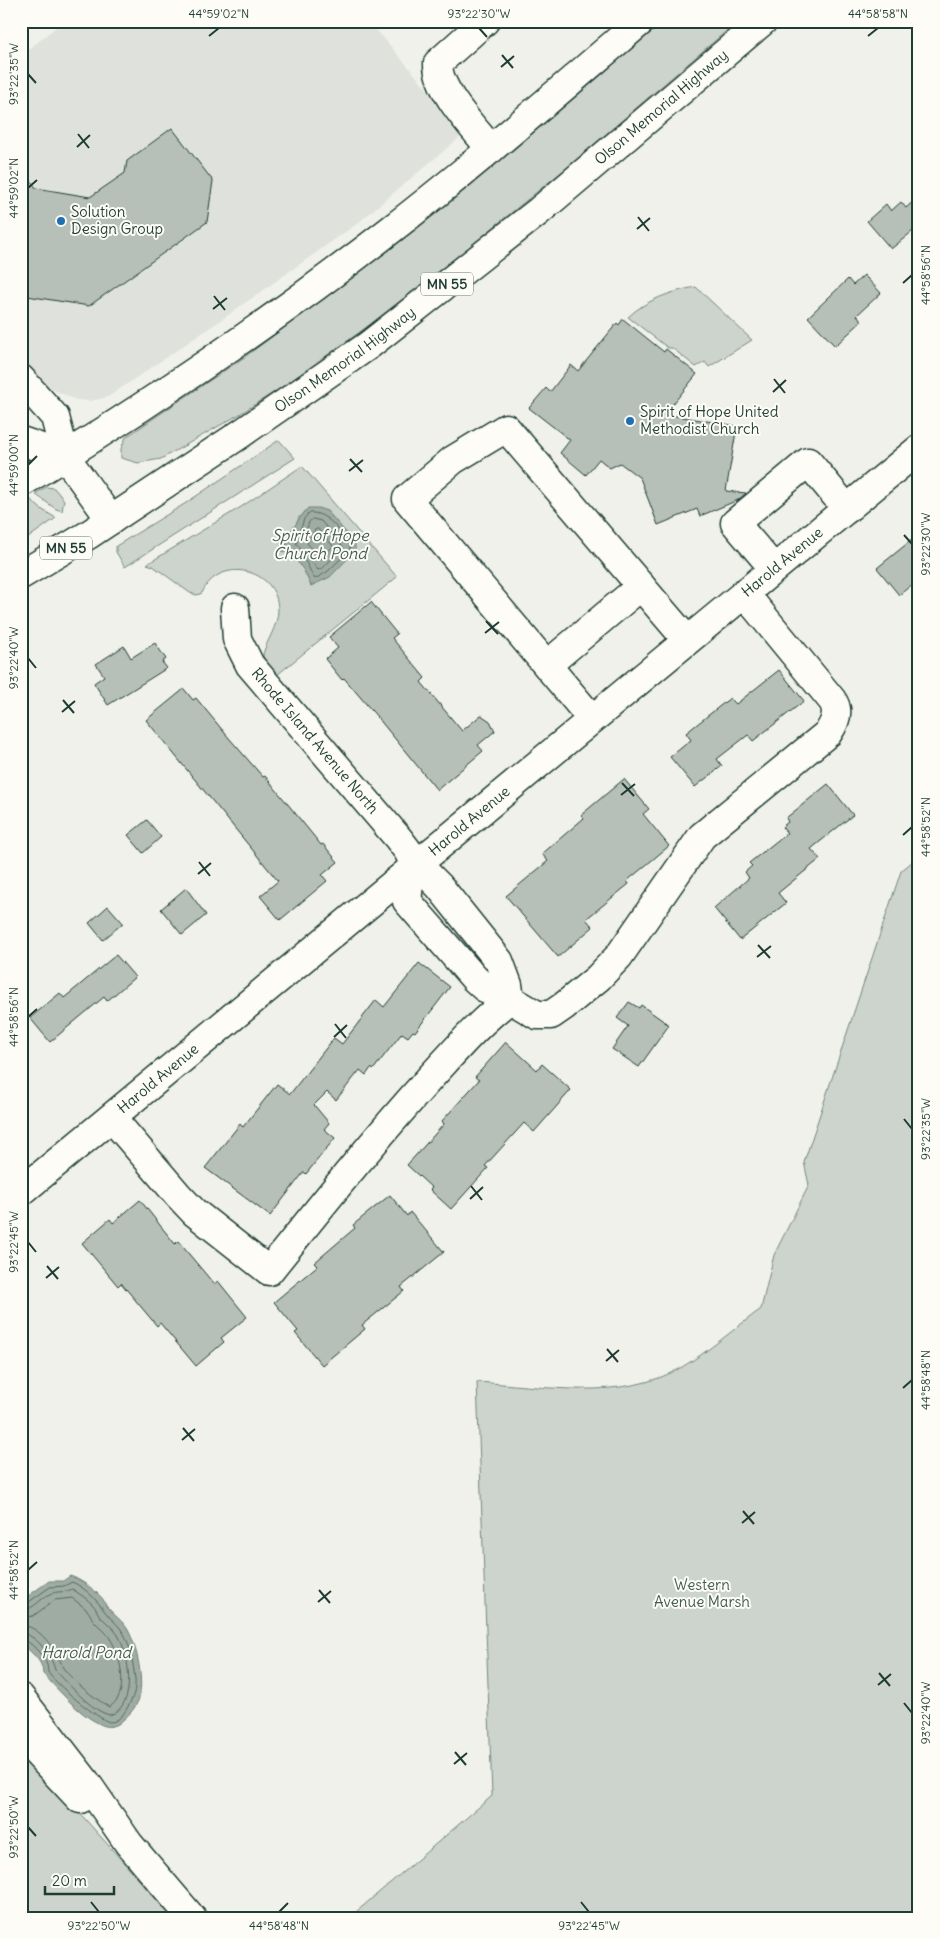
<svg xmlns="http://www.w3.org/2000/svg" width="940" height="1939" viewBox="0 0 940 1939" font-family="Delius,sans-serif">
<rect width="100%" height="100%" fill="#f0f1eb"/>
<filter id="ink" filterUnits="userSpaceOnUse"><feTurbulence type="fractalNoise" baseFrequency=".02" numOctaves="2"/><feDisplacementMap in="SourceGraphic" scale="10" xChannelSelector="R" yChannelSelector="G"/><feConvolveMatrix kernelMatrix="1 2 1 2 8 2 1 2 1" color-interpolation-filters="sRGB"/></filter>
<g filter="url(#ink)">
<path fill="#dfe2dc" d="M63,21H369L465,133L358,223L214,325L108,397L90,401L76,400L47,387L21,368V56Z"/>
<g fill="#cdd3cd" stroke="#768880" fill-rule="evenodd">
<path d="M665,21H738L565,169L447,265L364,329L293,380L240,414L161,459L138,463L121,458V449L126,437L243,358L384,254L469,186Z"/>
<path d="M696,287L752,340L709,367L705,362L696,367L672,348H668L628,317C646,300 672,291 696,287Z"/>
<path d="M279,440L295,458L125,567L116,552V546L186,503Z"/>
<path d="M302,466L397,577L277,675L264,660L263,654C267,640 278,626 278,610C278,568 219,555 202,593L197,595L190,593L153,566L147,564L241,507ZM327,511L355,543L311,586L303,567L293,556L280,535C291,534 296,527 299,517Z"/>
<path d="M46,487L54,488L64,500L62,511L56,509L35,494Z"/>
<path d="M29,498L41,509L56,518L21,543V504Z"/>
<path d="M919,856V1918H349L492,1796L477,1382C541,1386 624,1402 682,1367C708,1352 736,1327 761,1309L774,1255L809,1185L804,1162L901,871Z"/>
<path d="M21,1747L173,1918H21Z"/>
</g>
<g fill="#9faca4" stroke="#6c8077">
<path d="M308,508H318L327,511L355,543V551L330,577L311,586C304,570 299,558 282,551L280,535L288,534C296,526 300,516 308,508Z"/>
<path d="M70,1576C80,1579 95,1590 102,1598C104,1600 105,1605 107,1607C114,1615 123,1621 128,1630C137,1646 145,1684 138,1701C135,1708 130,1714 124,1719C118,1726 109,1729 100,1724C78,1714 60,1691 43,1674C43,1659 30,1653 21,1642V1601L49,1581H63Z"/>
</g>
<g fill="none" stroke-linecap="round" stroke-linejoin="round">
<g stroke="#526961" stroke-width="1">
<path d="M309,513C327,511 341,532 350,546V550L327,572L315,579C311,575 310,569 307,564C302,556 295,552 287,548L286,542L301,528L304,519Z"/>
<path d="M313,519L321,521L343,547L324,567L318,570L296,543L306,532L309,522Z"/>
<path d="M318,529L333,546L321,559L307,543L315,530Z"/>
<path d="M21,1605L26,1604L50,1587L64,1586L72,1582C84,1587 95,1598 103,1609C108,1617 117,1623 123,1632C131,1646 133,1664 135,1679C136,1690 133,1699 127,1708C124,1714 118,1722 110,1722C100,1721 53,1682 48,1672C47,1670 48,1667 47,1665C44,1656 30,1640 21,1639"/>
<path d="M21,1611C34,1610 41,1597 52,1593C59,1591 65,1593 72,1589C78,1593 88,1599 93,1605C96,1608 97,1612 99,1615C105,1622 113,1627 118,1635C129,1654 138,1706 110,1715C92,1712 68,1683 55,1670C52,1656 36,1634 21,1633"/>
<path d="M21,1618L33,1616L55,1600L72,1598C77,1602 83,1606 87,1610C90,1613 91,1617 93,1620C99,1627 107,1632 111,1640C121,1657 130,1696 109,1707C93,1697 75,1683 63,1668C61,1665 61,1661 59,1658C51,1644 38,1626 21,1625"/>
</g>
</g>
<g fill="#b6bfb8" stroke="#1f3d34">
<path d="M172,128L213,181L207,222L89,306L21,295V166L36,188L90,197L125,173L127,161Z"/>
<path d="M919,196V226L891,249L867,221L886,204L891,211L901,202L906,208Z"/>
<path d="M864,275L881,293L857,315L862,321L835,346L808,317L848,279L853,285Z"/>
<path d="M623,319L664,352L666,349L697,374L665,414L737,426L726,491L746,493L738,500L700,516L697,509L658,525L640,478L620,463L610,468L599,459L586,475L560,453L570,440L529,408L546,388L550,392L571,365L578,371L617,323L619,325Z"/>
<path d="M919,534V579L899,595L877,568Z"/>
<path d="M371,602L397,634L392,638L425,678L421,682L462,731L481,715L490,721L495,731L478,745L483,751L437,790L378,718L344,678L342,680L325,659L338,648L329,637Z"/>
<path d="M155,643L166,659L162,662L167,668L108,705L94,683L104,676L96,664L124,646L131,658Z"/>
<path d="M779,670L804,701L753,741L748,735L717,759L722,766L695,787L670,757L691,740L686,733L730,698L736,704Z"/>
<path d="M184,689L193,700L196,698L229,738L263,777L265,776L321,845L323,844L338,862L322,875L327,881L280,920L260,896L278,881L146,720Z"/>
<path d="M624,779L649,809L643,814L669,846L627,881L629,884L586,919L593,927L558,957L506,896L548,861L542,854L584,818L581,815Z"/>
<path d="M828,784L853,815L811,849L820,859L778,893L786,903L740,940L714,908L749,878L745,872L752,866L749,863L787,833L782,827L788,822L786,818Z"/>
<path d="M147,820L161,837L143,853L128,835Z"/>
<path d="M186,888L206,915L182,935L161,909Z"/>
<path d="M108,906L123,923L103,940L89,923Z"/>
<path d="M116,955L135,977L107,1001L104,997L50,1042L30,1018L60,993L64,998Z"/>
<path d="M419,963L450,987L415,1032L413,1031L408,1037L402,1033L373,1070L371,1068L366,1075L360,1070L336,1100L327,1092L314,1105L329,1123L324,1129L335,1138L306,1174L304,1172L270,1216L205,1168L240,1124L243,1127L277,1084L290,1094L334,1038L342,1044L376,1000L384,1007Z"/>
<path d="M629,1002L639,1008L641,1005L669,1025L639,1067L612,1049L628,1026L617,1018Z"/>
<path d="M506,1042L537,1070L542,1064L571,1090L534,1132L524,1123L485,1166L488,1168L451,1209L430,1190L432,1188L407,1165L444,1124L442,1121L479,1080L475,1077Z"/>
<path d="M390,1195L407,1216L410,1212L444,1252L401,1287L404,1291L362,1325L365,1329L322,1365L295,1333L298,1331L274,1302L317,1266L314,1263L355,1228L353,1225Z"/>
<path d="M140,1200L175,1244L178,1241L214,1284L218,1281L247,1317L221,1338L224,1342L196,1366L160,1323L157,1326L121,1283L118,1286L82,1243L110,1219L113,1223Z"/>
</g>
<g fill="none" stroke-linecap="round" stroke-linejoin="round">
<g stroke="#1f3d34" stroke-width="31">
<g id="minor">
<path d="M485,21L438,63C437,90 474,128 491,149"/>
<path d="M21,379L55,417L65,456L111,520"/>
<path d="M21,441L65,456"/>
<path d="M774,569L735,523L808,462L847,509"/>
<path id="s1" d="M235,608L237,639L250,665L398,838L408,851L415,865L424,871L439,886L499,961L508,985L510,999"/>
<path d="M547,665L641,586"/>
<path d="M592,719L407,499L453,460L506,428L687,640"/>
<path d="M415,865L409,884L407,901L475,979L485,988L510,999L537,1015H551L564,1006L598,978L619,956L702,836L828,733C835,723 840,711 832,700L744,593"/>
<path d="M112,1118L178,1195L194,1212L269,1271C321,1206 373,1141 429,1079C455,1051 479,1022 510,999"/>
<path id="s2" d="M21,1192L919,449"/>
<path d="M21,1698L86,1782L129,1844L192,1918"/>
<path d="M21,1736L80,1799"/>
</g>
</g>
<g stroke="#1f3d34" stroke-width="31">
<g id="highway">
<path d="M21,483C149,405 275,320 393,228C478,162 559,91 641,21"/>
<path id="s3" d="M21,575L88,535L239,435L369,345L539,211L763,21"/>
</g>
</g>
<use href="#minor" stroke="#fdfcf7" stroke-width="28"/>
<use href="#highway" stroke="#fdfcf7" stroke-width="28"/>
</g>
</g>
<path fill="none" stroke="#1f3d34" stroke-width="2" d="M479,28L487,37M209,36L219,28M868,36L878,28M502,55L513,68M501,67L514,56M28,74L36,83M78,134L89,148M77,147L90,135M28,188L37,180M638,217L649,231M637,229L650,218M903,283L912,275M214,296L225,310M213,309L227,298M774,379L785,393M773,392L786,380M350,459L362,472M28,465L37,456M349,471L363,460M904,535L912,544M486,621L498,634M485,633L499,622M28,658L36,668M63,700L74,713M62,712L75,701M622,783L634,796M621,795L635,784M903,835L912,827M199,862L210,876M198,874L211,863M758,945L770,958M757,957L771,946M28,1017L37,1009M335,1024L346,1038M334,1037L347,1025M904,1119L912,1129M471,1186L482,1200M470,1199L483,1187M28,1242L36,1252M47,1266L58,1279M46,1278L59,1267M607,1349L618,1362M606,1361L619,1350M903,1388L912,1380M183,1428L194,1441M182,1440L195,1429M743,1511L754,1524M742,1523L755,1512M28,1570L37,1562M319,1590L330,1603M318,1602L331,1591M879,1673L890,1686M878,1685L891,1674M904,1703L912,1713M455,1752L466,1765M454,1764L467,1753M28,1827L36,1836M91,1902L99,1912M581,1902L589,1912M279,1912L288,1903"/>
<g fill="#1f6fb2" stroke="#fdfcf7" stroke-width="2">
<circle cx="61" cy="221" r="5"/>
<circle cx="630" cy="421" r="5"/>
</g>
<g text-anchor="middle" stroke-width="4" stroke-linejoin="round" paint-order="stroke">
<g fill="#fdfcf7" stroke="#62766e" stroke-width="1">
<rect x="421" y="272.5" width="52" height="23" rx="4"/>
<rect x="40" y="536.5" width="52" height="23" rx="4"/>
</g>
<g font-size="14" font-weight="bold" fill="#1f3d34">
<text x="447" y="289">MN 55</text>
<text x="66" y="553">MN 55</text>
</g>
<g font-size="15" fill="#1f3d34" stroke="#fdfcf7">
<text dy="5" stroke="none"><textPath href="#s3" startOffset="794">Olson Memorial Highway</textPath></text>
<text dy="5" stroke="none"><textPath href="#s3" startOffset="389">Olson Memorial Highway</textPath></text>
<text dy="5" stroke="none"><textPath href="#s2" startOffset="988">Harold Avenue</textPath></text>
<text dy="5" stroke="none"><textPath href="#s1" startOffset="160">Rhode Island Avenue North</textPath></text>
<text dy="5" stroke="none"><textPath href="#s2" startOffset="582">Harold Avenue</textPath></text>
<text dy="5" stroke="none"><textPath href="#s2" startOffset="178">Harold Avenue</textPath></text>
</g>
<g font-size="15" fill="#1f3d34" stroke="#fdfcf7" text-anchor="start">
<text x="71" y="217">Solution<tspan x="71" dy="17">Design Group</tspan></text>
<text x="640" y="417">Spirit of Hope United<tspan x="640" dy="17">Methodist Church</tspan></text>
</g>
<g font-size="15" fill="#425b53" stroke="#fdfcf7">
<text x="702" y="1590">Western<tspan x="702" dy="17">Avenue Marsh</tspan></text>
</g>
<g font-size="16" font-style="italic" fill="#455e56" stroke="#fdfcf7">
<text x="320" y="541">Spirit of Hope<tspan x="320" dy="18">Church Pond</tspan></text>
<text x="86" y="1658">Harold Pond</text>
</g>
</g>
<rect width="940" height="1939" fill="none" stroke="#fdfcf7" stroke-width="55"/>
<path d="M45 1886v8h69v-8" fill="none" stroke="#1f3d34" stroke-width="2.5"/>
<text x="52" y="1886" font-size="15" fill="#1f3d34" stroke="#fdfcf7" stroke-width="4" paint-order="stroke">20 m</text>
<rect x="28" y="28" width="884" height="1884" fill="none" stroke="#1f3d34" stroke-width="2"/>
<g font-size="12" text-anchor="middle" fill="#1f3d34">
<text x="219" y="18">44°59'02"N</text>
<text x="479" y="18">93°22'30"W</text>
<text x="878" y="18">44°58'58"N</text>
<text transform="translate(14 74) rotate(-90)" y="4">93°22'35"W</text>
<text transform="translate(14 188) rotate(-90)" y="4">44°59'02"N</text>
<text transform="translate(926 275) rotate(-90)" y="4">44°58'56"N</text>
<text transform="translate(14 465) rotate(-90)" y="4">44°59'00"N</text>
<text transform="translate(926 544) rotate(-90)" y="4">93°22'30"W</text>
<text transform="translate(14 658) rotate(-90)" y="4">93°22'40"W</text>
<text transform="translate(926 827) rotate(-90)" y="4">44°58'52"N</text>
<text transform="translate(14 1017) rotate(-90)" y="4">44°58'56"N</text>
<text transform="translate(926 1129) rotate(-90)" y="4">93°22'35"W</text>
<text transform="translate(14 1242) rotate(-90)" y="4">93°22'45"W</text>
<text transform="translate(926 1380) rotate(-90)" y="4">44°58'48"N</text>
<text transform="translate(14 1570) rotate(-90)" y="4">44°58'52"N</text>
<text transform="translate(926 1713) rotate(-90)" y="4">93°22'40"W</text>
<text transform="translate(14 1827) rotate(-90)" y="4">93°22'50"W</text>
<text x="99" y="1930">93°22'50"W</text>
<text x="279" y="1930">44°58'48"N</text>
<text x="589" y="1930">93°22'45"W</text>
</g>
</svg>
